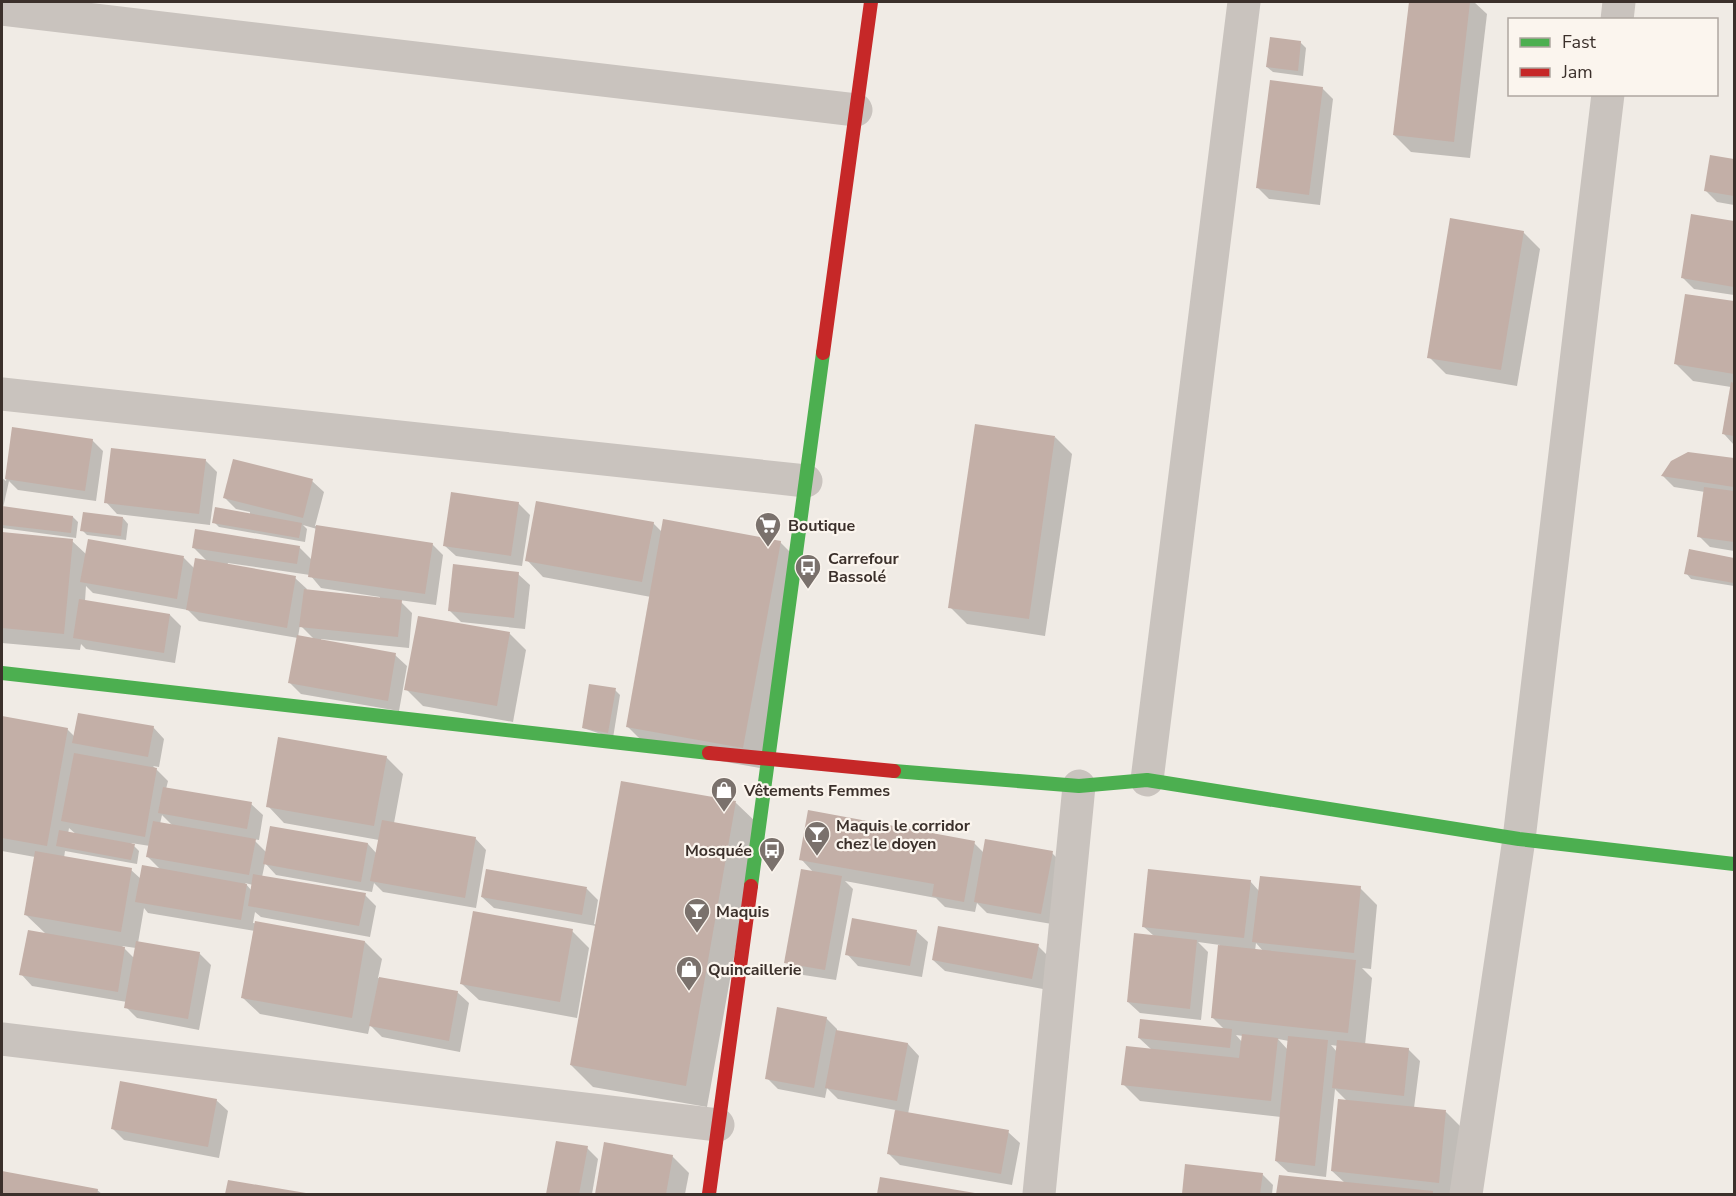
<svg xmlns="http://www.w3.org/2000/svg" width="1736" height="1196" viewBox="0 0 1736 1196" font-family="'Nunito Sans',sans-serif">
<rect width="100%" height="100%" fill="#f0ebe5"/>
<g fill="#0003" fill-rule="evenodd">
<path d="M1410,2H1474L1487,14L1470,158L1411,152L1394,135Z"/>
<path d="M1300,42L1306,48L1303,76L1273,72L1267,67Z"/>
<path d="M1322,88L1333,99L1320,205L1269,199L1257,187Z"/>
<path d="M1711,157L1734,160V205L1717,202L1706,191Z"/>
<path d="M1692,216L1734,222V295L1694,289L1683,278Z"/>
<path d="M1523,232L1540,249L1517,386L1446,374L1429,357Z"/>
<path d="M1687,295L1734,302V445L1724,434L1731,387L1693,381L1676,364Z"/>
<path d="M14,429L92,440L103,451L96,501L18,490L9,481L3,508L73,517L78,522L76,538L2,528V478L6,481Z"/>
<path d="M1055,437L1072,454L1045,636L967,624L950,607Z"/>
<path d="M1688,454L1734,460V551L1710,547L1699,536L1705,492L1674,487L1663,476Z"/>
<path d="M205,460L217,472L210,525L117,514L106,502Z"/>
<path d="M312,481L324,492L315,526L432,544L443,555L436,605L399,600L412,613L409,648L321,639V641L395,655L407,666L399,711L301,694L290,683L298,638L199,621L188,610L93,593L86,586L85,601L170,615L181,626L175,663L86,649L81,644L80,650L2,643V534L72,541L87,555L184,558L195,569L208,562L194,548L299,547L312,560L317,529L303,525L307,529L305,542L219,527L214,522L250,515V512L236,509L225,498ZM228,563L310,575L321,588L380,597V599L306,591L307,589L295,578L227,566ZM300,625L315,640L298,637Z"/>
<path d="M518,503L530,515L522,566L456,556L444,545Z"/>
<path d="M123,518L128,524L126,540L87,535L82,530Z"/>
<path d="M653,523L662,532L780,542L802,564L765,769L649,748L627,726L651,597L543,577L527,560Z"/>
<path d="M1690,551L1734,559V586L1691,579L1686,573Z"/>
<path d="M518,574L530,585L525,629L461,622L450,611Z"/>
<path d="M509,633L526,650L513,722L423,706L406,689Z"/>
<path d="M615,690L620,695L613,738L583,728Z"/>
<path d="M2,717L67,729L75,737L153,727L164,739L159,767L153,766L168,781L166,789L251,804L263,815L259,840L253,839L267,853L368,844L377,854L379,840L284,823L268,806L386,757L403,774L394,823L475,838L486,850L476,908L383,892L374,883L372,892L276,875L265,863L262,877L365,895L376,906L370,937L261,917L255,912L253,923L365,942L382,959L378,978L457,992L469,1003L460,1052L382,1037L370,1025L368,1034L260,1014L243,998L255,931L148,913L144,908L138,943L199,953L211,965L199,1030L137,1018L126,1007L127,1002L32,986L21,974L46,934L25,914L35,857L2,851ZM162,815L173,826L160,824ZM69,828L77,835L68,834ZM131,843L150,846L148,857L161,870L141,879L131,870L64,858L65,851L137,864L139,851ZM245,883L253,885L252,891ZM122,946L136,948L134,958Z"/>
<path d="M622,783L736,803L758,824L707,1107L593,1087L571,1065L596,926L494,908L482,897L587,889L598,900L594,924L597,925Z"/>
<path d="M974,843L984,853H1052L1063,864L1052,924L987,913L977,903L975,912L945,907L936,898L845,881L853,889L836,980L797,974L786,962L814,873L801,859Z"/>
<path d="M1250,881L1259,891L1360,888L1377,905L1371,969L1362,968L1372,978L1365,1045L1408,1049L1420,1061L1414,1108L1446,1112L1463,1129L1456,1194H1278L1280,1176L1345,1183L1332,1171L1347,1101L1335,1089L1326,1177L1288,1172L1276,1161L1281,1117L1140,1101L1123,1084L1152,1050L1139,1038L1225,1030L1212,1017L1220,945L1198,942L1208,952L1201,1020L1140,1013L1128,1002L1154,936L1143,926ZM1256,943L1264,952L1255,951ZM1236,1035L1243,1036L1242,1042ZM1278,1039L1289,1041L1288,1050ZM1331,1045L1338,1046L1337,1052Z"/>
<path d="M572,931L589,948L577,1018L479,1000L462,984Z"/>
<path d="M916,931L928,942L922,977L858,966L847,954Z"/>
<path d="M1038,946L1049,957L1043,989L945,971L933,960Z"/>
<path d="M826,1018L837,1029V1032L908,1044L919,1056L908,1114L1008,1132L1020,1143L1012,1185L900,1165L888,1153L896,1110L838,1099L827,1088L825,1098L778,1089L767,1078Z"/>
<path d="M216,1100L228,1111L219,1158L124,1140L113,1129Z"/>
<path d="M557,1143L587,1148L598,1159L592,1194H548Z"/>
<path d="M605,1144L672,1156L689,1173L685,1194H596Z"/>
<path d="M1186,1166L1262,1174L1273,1185L1272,1194H1183Z"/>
<path d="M2,1171L3,1173L97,1190L102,1194H2Z"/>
<path d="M881,1178L973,1194H879Z"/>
<path d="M229,1181L304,1194H227Z"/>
</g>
<g fill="#c3afa7">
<path d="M1409,2H1470L1454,142L1393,135Z"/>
<path d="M1270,37L1301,41L1298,71L1266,67Z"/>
<path d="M1270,80L1323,87L1309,195L1256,188Z"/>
<path d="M1710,155L1734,159V196L1704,191Z"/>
<path d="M1691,214L1734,221V287L1681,278Z"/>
<path d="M1450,218L1524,231L1501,370L1427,358Z"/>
<path d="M1685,294L1734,301V374L1674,364Z"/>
<path d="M1731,382L1734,383V436L1722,434Z"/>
<path d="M975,424L1055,436L1029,619L948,608Z"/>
<path d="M12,427L93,439L85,491L5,479Z"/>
<path d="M111,448L206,459L199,514L104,503Z"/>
<path d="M1688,452L1734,458L1733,476L1734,477V487L1661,476L1671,461Z"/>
<path d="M233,459L313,479L303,518L223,498Z"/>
<path d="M1704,487L1734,491V542L1697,537Z"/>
<path d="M451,492L519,502L511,556L443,546Z"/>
<path d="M536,501L654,522L642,582L525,561Z"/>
<path d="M2,506L73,516L71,533L2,525Z"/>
<path d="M215,507L302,523L299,538L212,523Z"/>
<path d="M83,512L123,517L121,536L80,531Z"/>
<path d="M663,519L781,541L743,748L626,727Z"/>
<path d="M316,525L433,543L425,594L308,577Z"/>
<path d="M195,529L300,546L297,564L192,548Z"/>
<path d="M2,532L73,539L64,634L2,628Z"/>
<path d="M88,539L184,556L177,599L80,582Z"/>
<path d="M1689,549L1734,558V583L1684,574Z"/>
<path d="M195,558L296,576L287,628L186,610Z"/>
<path d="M453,564L519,572L514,618L448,611Z"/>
<path d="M304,589L402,600L398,637L299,627Z"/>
<path d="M79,599L170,614L164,653L73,638Z"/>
<path d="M418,616L510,632L497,706L404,690Z"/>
<path d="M297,635L396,653L388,701L288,683Z"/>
<path d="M589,684L616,688L608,733L582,728Z"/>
<path d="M78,713L154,726L148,757L72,743Z"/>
<path d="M2,716L68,728L47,846L2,838Z"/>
<path d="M278,737L387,756L374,826L266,807Z"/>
<path d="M74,753L157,768L145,837L61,821Z"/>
<path d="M621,781L736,801L686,1086L570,1065Z"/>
<path d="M163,787L252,802L247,829L158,813Z"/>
<path d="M808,810L975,841L964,902L932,896L934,884L799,860Z"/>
<path d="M382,820L476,837L465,898L370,881Z"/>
<path d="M153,821L256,839L249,875L146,857Z"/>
<path d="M270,826L368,843L361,882L263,864Z"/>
<path d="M59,830L135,844L131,860L56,846Z"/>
<path d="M985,839L1053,851L1041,914L974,902Z"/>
<path d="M35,851L132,868L121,932L24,915Z"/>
<path d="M142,865L247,884L241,920L135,902Z"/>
<path d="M486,869L587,887L582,915L481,897Z"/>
<path d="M801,869L842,876L825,970L784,963Z"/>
<path d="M1148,869L1251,880L1244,938L1142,927Z"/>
<path d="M253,874L366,893L359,926L248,906Z"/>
<path d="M1260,876L1361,886L1354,953L1252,942Z"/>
<path d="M473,911L573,929L560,1002L460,984Z"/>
<path d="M852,918L917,930L910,966L845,955Z"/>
<path d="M255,921L365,941L352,1018L241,998Z"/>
<path d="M938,926L1039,944L1032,979L932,960Z"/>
<path d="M28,930L125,947L118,992L19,975Z"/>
<path d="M1134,933L1197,940L1190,1009L1127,1002Z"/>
<path d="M136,941L200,952L188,1019L124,1008Z"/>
<path d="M1218,945L1356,960L1348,1033L1211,1018Z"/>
<path d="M379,977L458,991L449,1041L369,1026Z"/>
<path d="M777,1007L827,1017L814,1088L765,1079Z"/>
<path d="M1140,1019L1232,1029L1230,1048L1138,1038Z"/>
<path d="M836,1030L908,1043L897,1101L825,1088Z"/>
<path d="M1242,1034L1278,1038L1271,1101L1121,1085L1126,1046L1239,1058Z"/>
<path d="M1288,1036L1328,1040L1315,1166L1275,1161Z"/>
<path d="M1337,1040L1409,1048L1404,1096L1332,1088Z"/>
<path d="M120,1081L217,1099L208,1147L111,1129Z"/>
<path d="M1338,1099L1446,1110L1439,1183L1331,1171Z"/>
<path d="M895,1110L1009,1130L1001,1174L887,1154Z"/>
<path d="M556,1141L588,1146L579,1194H546Z"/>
<path d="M604,1142L673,1155L666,1194H595Z"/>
<path d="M1185,1164L1263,1173L1260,1194H1182Z"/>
<path d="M2,1171L98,1189L97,1194H2Z"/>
<path d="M1279,1175L1433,1191V1194H1276Z"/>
<path d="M880,1177L975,1193V1194H877Z"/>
<path d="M228,1180L306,1193V1194H225Z"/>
</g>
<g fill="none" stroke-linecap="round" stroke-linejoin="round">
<g stroke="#c9c3be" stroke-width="33">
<path d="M2,9L856,110"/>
<path d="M1617,20L1619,2"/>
<path d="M2,394L806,481"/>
<path d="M1147,780L1244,2"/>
<path d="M2,1039L718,1125"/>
<path d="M1039,1194L1079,786"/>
<path d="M1466,1194L1519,839L1608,94"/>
</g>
<g stroke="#4caf50" stroke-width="14">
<path d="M2,673L709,753"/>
<path d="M894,771L1079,786L1147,780L1519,839L1734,864"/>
<path d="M751,886L823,353"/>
</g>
<g stroke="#c62828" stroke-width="14">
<path d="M823,353L871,2"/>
<path d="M709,753L894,771"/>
<path d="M709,1194L751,886"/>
</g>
</g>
<defs>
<g id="supermarket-pin" transform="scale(1.35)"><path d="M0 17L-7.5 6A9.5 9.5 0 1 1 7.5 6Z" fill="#7a716c" stroke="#fbf5ee"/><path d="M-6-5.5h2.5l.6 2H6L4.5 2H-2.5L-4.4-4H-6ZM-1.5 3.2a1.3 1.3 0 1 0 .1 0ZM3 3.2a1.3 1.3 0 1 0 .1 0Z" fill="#fff"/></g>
<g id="bus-pin" transform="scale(1.35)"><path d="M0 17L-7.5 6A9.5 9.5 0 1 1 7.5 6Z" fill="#7a716c" stroke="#fbf5ee"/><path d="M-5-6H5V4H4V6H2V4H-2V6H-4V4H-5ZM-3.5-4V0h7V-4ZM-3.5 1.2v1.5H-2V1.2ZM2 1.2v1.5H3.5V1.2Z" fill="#fff"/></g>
<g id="shop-pin" transform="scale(1.35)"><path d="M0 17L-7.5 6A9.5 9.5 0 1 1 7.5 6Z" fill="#7a716c" stroke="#fbf5ee"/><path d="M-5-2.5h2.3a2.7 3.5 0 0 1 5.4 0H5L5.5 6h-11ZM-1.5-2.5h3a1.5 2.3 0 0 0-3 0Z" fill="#fff"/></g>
<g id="bar-pin" transform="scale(1.35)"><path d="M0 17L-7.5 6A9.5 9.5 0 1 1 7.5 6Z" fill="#7a716c" stroke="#fbf5ee"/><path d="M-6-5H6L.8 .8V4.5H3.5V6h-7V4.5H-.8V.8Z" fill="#fff"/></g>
</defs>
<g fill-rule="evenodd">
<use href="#supermarket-pin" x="768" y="525"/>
<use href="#bus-pin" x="808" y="567"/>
<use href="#shop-pin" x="724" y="790"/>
<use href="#bar-pin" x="817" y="834"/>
<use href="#bus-pin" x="772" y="850"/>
<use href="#bar-pin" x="697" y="911"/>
<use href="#shop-pin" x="689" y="969"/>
</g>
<g text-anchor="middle" stroke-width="4.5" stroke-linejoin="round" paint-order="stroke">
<g font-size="16" font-weight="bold" fill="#3b302b" stroke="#fbf5ee" text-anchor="start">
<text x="788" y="531">Boutique</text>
<text x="828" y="564">Carrefour<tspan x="828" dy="18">Bassolé</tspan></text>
<text x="744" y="796">Vêtements Femmes</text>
<text x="836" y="831">Maquis le corridor<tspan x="836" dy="18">chez le doyen</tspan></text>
<text x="752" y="856" text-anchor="end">Mosquée</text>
<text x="716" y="917">Maquis</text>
<text x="708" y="975">Quincaillerie</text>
</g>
</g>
<rect width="1736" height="1196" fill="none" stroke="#3b302b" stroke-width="6"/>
<rect x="1508" y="18" width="210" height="78" fill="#fbf5ee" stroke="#aea6a0" stroke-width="1.5"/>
<rect x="1520" y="38" width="30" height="9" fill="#4caf50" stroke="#aea6a0" stroke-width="1.5"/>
<text x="1562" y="48" font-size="18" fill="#3b302b">Fast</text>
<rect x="1520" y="68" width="30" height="9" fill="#c62828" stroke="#aea6a0" stroke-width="1.5"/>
<text x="1562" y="78" font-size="18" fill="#3b302b">Jam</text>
</svg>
